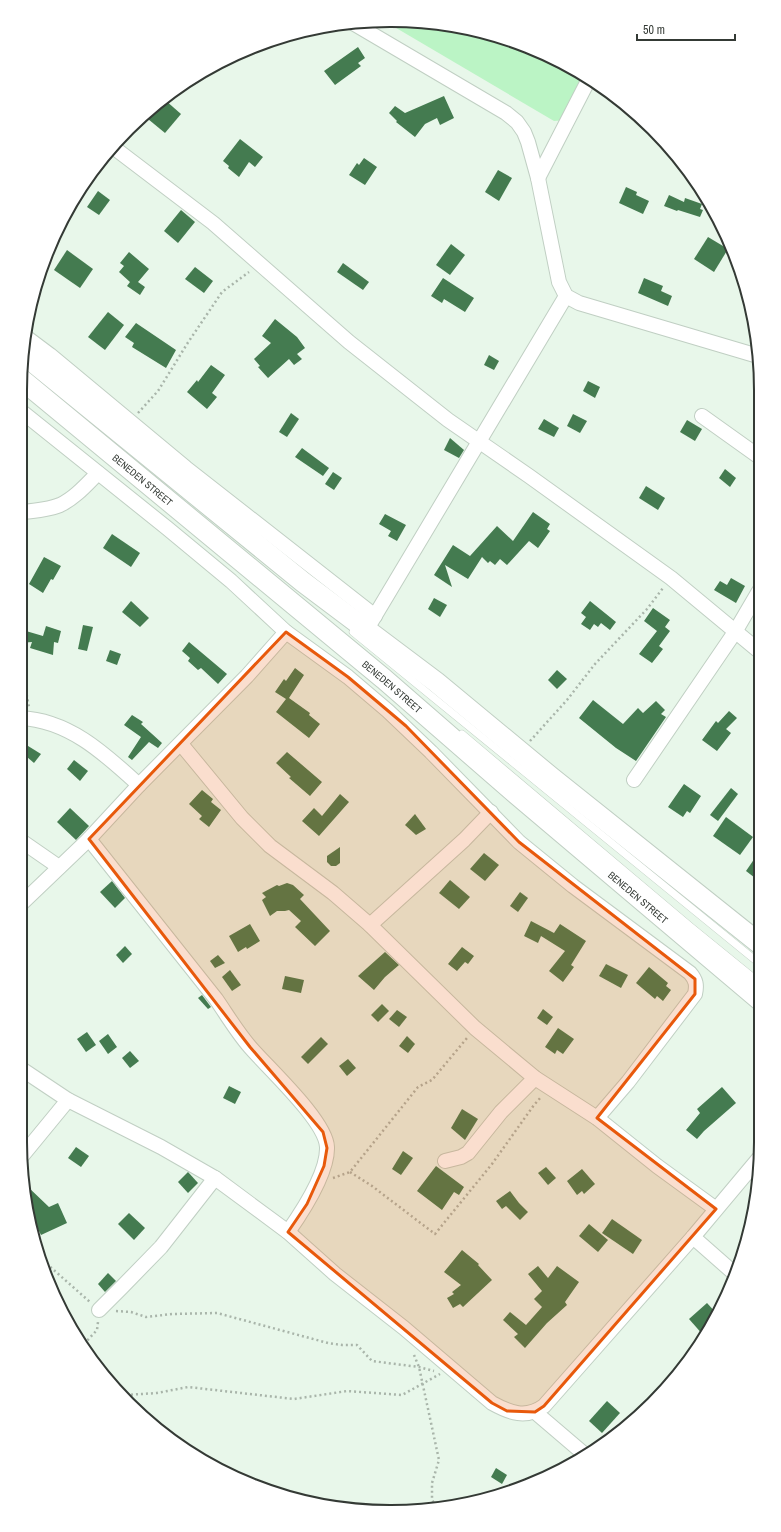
<svg xmlns="http://www.w3.org/2000/svg" width="781" height="1532" viewBox="0 0 781 1532" font-family="'Archivo Narrow',sans-serif">
<rect width="100%" height="100%" fill="#e8f7ea"/>
<path fill="#bbf4c5" d="M415,21L487,33L555,58L587,80L567,120L554,121L386,22Z"/>
<g fill="#447b50">
<path d="M358,47L365,58L358,63L361,66L335,85L324,71Z"/>
<path d="M444,96L454,118L440,125L437,118L425,124L415,137L396,122L397,121L389,113L395,106L405,113Z"/>
<path d="M165,100L181,114L165,133L148,119Z"/>
<path d="M240,139L263,157L255,167L249,162L239,177L228,168L229,166L223,161Z"/>
<path d="M364,158L377,167L365,185L349,175L357,163L359,165Z"/>
<path d="M498,170L512,178L499,201L485,192Z"/>
<path d="M626,187L637,192L636,195L649,201L643,214L619,203Z"/>
<path d="M98,191L110,200L99,215L87,207Z"/>
<path d="M669,195L684,202L685,198L702,204L700,209L703,210L700,217L678,210L677,211L664,206Z"/>
<path d="M181,210L195,222L178,243L164,231Z"/>
<path d="M708,237L728,249L714,272L694,259Z"/>
<path d="M451,244L465,255L450,275L436,265Z"/>
<path d="M67,250L93,269L80,288L54,270Z"/>
<path d="M129,252L149,269L138,282L145,287L140,295L127,286L130,282L119,272L124,266L120,263Z"/>
<path d="M343,263L369,282L363,290L337,272Z"/>
<path d="M195,267L213,281L204,293L185,279Z"/>
<path d="M443,278L474,298L465,312L444,299L442,303L431,296Z"/>
<path d="M644,278L663,286L661,291L672,296L668,306L638,293Z"/>
<path d="M108,312L124,325L105,350L88,337Z"/>
<path d="M275,319L297,337L305,348L297,354L302,359L294,365L289,359L268,378L258,367L260,366L254,359L271,343L262,336Z"/>
<path d="M136,323L176,350L166,368L132,347L134,343L125,337Z"/>
<path d="M489,355L499,361L494,370L484,365Z"/>
<path d="M211,365L225,375L212,393L217,397L207,409L187,392L197,380L198,382Z"/>
<path d="M588,381L600,387L595,398L583,391Z"/>
<path d="M291,413L299,419L287,437L279,432Z"/>
<path d="M573,414L587,421L580,433L567,426Z"/>
<path d="M544,419L559,428L554,437L538,429Z"/>
<path d="M687,420L702,429L695,441L680,432Z"/>
<path d="M450,438L464,450L459,458L444,450Z"/>
<path d="M302,448L329,468L323,476L295,457Z"/>
<path d="M725,469L736,478L730,487L719,478Z"/>
<path d="M333,472L342,478L334,490L325,484Z"/>
<path d="M646,486L665,498L658,510L639,498Z"/>
<path d="M533,512L550,524L547,529L550,531L538,548L529,541L507,565L500,559L495,565L490,561L488,563L482,557L468,579L445,565L452,587L434,575L453,545L470,556L497,526L513,541Z"/>
<path d="M385,514L406,525L397,541L388,536L391,531L379,524Z"/>
<path d="M112,534L140,553L131,567L103,548Z"/>
<path d="M44,557L61,566L53,580L51,579L43,593L29,584Z"/>
<path d="M731,578L745,586L736,603L714,590L720,581L727,585Z"/>
<path d="M434,598L447,605L440,617L428,609Z"/>
<path d="M131,601L149,618L140,627L122,612Z"/>
<path d="M590,601L616,622L610,630L601,623L598,627L594,624L590,630L581,624L586,617L581,613Z"/>
<path d="M653,608L670,620L665,627L670,631L659,646L663,649L652,663L639,654L657,631L644,621Z"/>
<path d="M83,625L93,627L87,651L78,649Z"/>
<path d="M46,626L61,631L58,643L54,642L53,655L30,648L32,642L20,643L21,631H26L43,636Z"/>
<path d="M189,642L227,674L218,684L201,668L198,670L188,661L190,658L182,651Z"/>
<path d="M110,650L121,654L117,665L106,661Z"/>
<path d="M295,668L304,675L289,698L310,713L309,715L320,724L309,738L276,712L286,699L275,692L284,679L286,681Z"/>
<path d="M557,670L567,679L557,689L548,680Z"/>
<path d="M593,700L623,724L638,708L643,713L656,701L665,710L661,714L666,717L636,761L616,748L579,718Z"/>
<path d="M729,711L737,718L726,729L731,733L717,751L702,740L716,721L718,723Z"/>
<path d="M132,715L143,722L141,724L162,743L158,748L149,742L132,760L128,757L141,737L124,725Z"/>
<path d="M20,741L41,754L34,763L20,751Z"/>
<path d="M287,752L322,782L310,796L289,778L291,777L276,763Z"/>
<path d="M74,760L88,771L80,781L67,769Z"/>
<path d="M684,784L701,796L690,813L687,811L683,817L668,807Z"/>
<path d="M731,788L738,794L718,821L710,815Z"/>
<path d="M202,790L213,799L211,802L221,810L209,827L199,819L202,816L189,804Z"/>
<path d="M340,794L349,802L319,836L302,821L314,808L322,816Z"/>
<path d="M70,808L89,826L76,840L57,822Z"/>
<path d="M415,814L426,829L416,835L405,825Z"/>
<path d="M726,817L753,837L740,855L713,836Z"/>
<path d="M340,847V863L336,866H331L327,862V856Z"/>
<path d="M759,852V881L746,871Z"/>
<path d="M484,853L499,865L485,881L470,869Z"/>
<path d="M450,880L470,897L459,909L439,893Z"/>
<path d="M112,881L125,898L115,908L100,892Z"/>
<path d="M287,883L293,885L304,895L300,899L330,931L315,946L295,927L301,921L289,910L285,911H277L270,916L262,900L266,897L262,893L277,885L279,886Z"/>
<path d="M520,892L528,898L518,912L510,906Z"/>
<path d="M531,921L554,933L560,924L586,941L571,965L574,967L563,982L549,971L565,951L541,936L538,943L524,936Z"/>
<path d="M250,924L260,941L247,949L246,947L238,952L229,936Z"/>
<path d="M125,946L132,954L123,963L116,955Z"/>
<path d="M462,947L474,956L468,964L465,962L457,971L448,964Z"/>
<path d="M385,952L399,965L385,977L374,990L358,976Z"/>
<path d="M218,955L225,963L215,968L210,961Z"/>
<path d="M606,964L628,975L621,988L599,976Z"/>
<path d="M649,967L668,983L666,986L671,990L663,1001L657,996L655,999L636,983Z"/>
<path d="M230,970L241,985L232,991L222,977Z"/>
<path d="M285,976L304,980L301,993L282,989Z"/>
<path d="M202,995L211,1007L208,1009L198,998Z"/>
<path d="M382,1004L389,1011L378,1022L371,1015Z"/>
<path d="M543,1009L553,1017L547,1025L537,1018Z"/>
<path d="M397,1010L407,1017L399,1027L389,1019Z"/>
<path d="M558,1028L574,1039L563,1054L557,1050L555,1054L545,1047Z"/>
<path d="M87,1032L96,1045L86,1052L77,1039Z"/>
<path d="M108,1034L117,1047L108,1054L99,1041Z"/>
<path d="M407,1036L415,1044L408,1053L399,1046Z"/>
<path d="M321,1037L328,1044L308,1064L301,1057Z"/>
<path d="M130,1051L139,1061L130,1068L122,1058Z"/>
<path d="M348,1059L356,1068L347,1076L339,1066Z"/>
<path d="M229,1086L241,1092L235,1104L223,1098Z"/>
<path d="M722,1087L736,1103L704,1131L697,1139L686,1130L700,1113L697,1109Z"/>
<path d="M462,1109L478,1119L465,1140L451,1128Z"/>
<path d="M76,1147L89,1156L81,1167L68,1158Z"/>
<path d="M403,1151L413,1158L401,1175L392,1169Z"/>
<path d="M436,1166L464,1187L459,1195L454,1192L442,1210L417,1191Z"/>
<path d="M546,1167L556,1178L548,1185L538,1173Z"/>
<path d="M582,1169L595,1184L584,1194L582,1191L577,1195L567,1181Z"/>
<path d="M188,1172L198,1183L188,1193L178,1182Z"/>
<path d="M27,1186L49,1207L58,1203L67,1223L41,1235L33,1219Z"/>
<path d="M510,1191L519,1203L528,1212L520,1220L506,1206L502,1209L496,1201Z"/>
<path d="M129,1213L145,1228L134,1240L118,1224Z"/>
<path d="M612,1219L642,1240L633,1254L602,1233Z"/>
<path d="M589,1224L608,1240L598,1252L579,1236Z"/>
<path d="M462,1250L479,1264L478,1265L492,1280L463,1307L460,1304L453,1308L447,1298L454,1294L452,1292L461,1285L444,1272Z"/>
<path d="M538,1266L548,1278L557,1266L579,1282L565,1302L567,1305L547,1323L525,1348L514,1337L518,1334L503,1320L510,1312L526,1325L542,1307L534,1299L542,1291L528,1274Z"/>
<path d="M108,1273L116,1281L105,1292L98,1284Z"/>
<path d="M707,1303L717,1314L704,1336L689,1319Z"/>
<path d="M607,1401L620,1413L602,1433L589,1421Z"/>
<path d="M496,1468L507,1475L502,1484L491,1477Z"/>
</g>
<g fill="none" stroke-linecap="round" stroke-linejoin="round">
<g stroke="#c0cfc3" stroke-width="8">
<g id="lane">
<path d="M353,632L760,964"/>
<path d="M462,734L691,927L760,983"/>
</g>
</g>
<g stroke="#c0cfc3" stroke-width="16">
<g id="street">
<path d="M353,23L506,113L517,122L524,132L528,142L538,178L559,282L566,296L579,303L758,356"/>
<path d="M113,147L213,223L349,342L448,420L529,476L671,578L759,651"/>
<path d="M538,178L588,81"/>
<path d="M26,337L50,355L186,468L375,616"/>
<path d="M21,411L167,528L231,581L286,632L348,677L388,711L431,752L519,842L573,886L690,973C696,980 697,985 695,994L628,1082L597,1118"/>
<path d="M702,416L758,456"/>
<path d="M21,512C34,511 48,510 60,505C75,498 87,484 98,473"/>
<path d="M370,624L566,296"/>
<path d="M20,718C69,720 105,754 139,785"/>
<path d="M181,744L242,818L270,846L333,893L370,925L475,1028L535,1078L597,1118L657,1166L716,1209"/>
<path d="M634,780L735,632L759,591"/>
<path d="M89,839L216,999C227,1015 237,1032 250,1047C268,1068 326,1121 327,1147C328,1172 302,1212 288,1232"/>
<path d="M20,840L59,867"/>
<path d="M20,905L89,839L139,785L247,676L286,632"/>
<path d="M370,925L464,840L491,812"/>
<path d="M20,1068L68,1100L161,1147L215,1178L288,1232L335,1274L404,1328L492,1403C510,1413 526,1419 544,1406L693,1237L760,1157"/>
<path d="M22,1156L68,1100"/>
<path d="M445,1161L461,1157L468,1153L501,1112L535,1078"/>
<path d="M693,1237L735,1274"/>
<path d="M99,1310L122,1287L161,1247L215,1178"/>
<path d="M535,1412L583,1453"/>
</g>
</g>
<g stroke="#c0cfc3" stroke-width="22">
<g id="secondary">
<path d="M23,354L303,582L436,682L552,778L760,944"/>
<path id="s1" d="M21,379L384,679L515,793L760,1000"/>
</g>
</g>
<g stroke="#a9b5aa" stroke-width="2.5" stroke-dasharray="2 3" stroke-linecap="butt">
<path d="M138,413L158,391L187,344L222,292L249,272"/>
<path d="M22,670L29,707"/>
<path d="M530,741L567,700L595,664L647,609L663,588"/>
<path d="M350,1172L372,1186L435,1234L492,1164L534,1105L541,1097"/>
<path d="M333,1178L350,1172L418,1087L432,1080L467,1038"/>
<path d="M39,1257L90,1302"/>
<path d="M116,1311L131,1312L146,1317L172,1314L217,1313L328,1343L342,1345H357L372,1361L419,1367L434,1371"/>
<path d="M84,1344L97,1330L98,1322"/>
<path d="M414,1355L419,1367L439,1460L432,1483V1500L436,1506"/>
<path d="M126,1395L157,1393L188,1387L294,1399L347,1391L402,1395L440,1374"/>
</g>
<use href="#lane" stroke="#fff" stroke-width="7"/>
<use href="#street" stroke="#fff" stroke-width="14"/>
<use href="#secondary" stroke="#fff" stroke-width="20"/>
</g>
<path fill="#e8590c" fill-opacity="0.2" stroke="#e8590c" stroke-width="3" stroke-linejoin="round" d="M286,632L348,677L406,726L519,842L695,979V994L597,1118L716,1209L544,1406L535,1412L507,1411L492,1403L288,1232L307,1204L324,1166L327,1148L323,1132L250,1047L89,839Z"/>
<g text-anchor="middle" stroke-width="4" stroke-linejoin="round" paint-order="stroke">
<g font-size="10" fill="#343a35" stroke="#fff">
<text dy="4" stroke="none"><textPath href="#s1" startOffset="158">BENEDEN STREET</textPath></text>
<text dy="4" stroke="none"><textPath href="#s1" startOffset="482">BENEDEN STREET</textPath></text>
<text dy="4" stroke="none"><textPath href="#s1" startOffset="806">BENEDEN STREET</textPath></text>
</g>
</g>
<path d="M0 0H781V1532H0ZM390 27H391A363 363 0 0 1 754 390V1142A363 363 0 0 1 391 1505H390A363 363 0 0 1 27 1142V390A363 363 0 0 1 390 27Z" fill="#fff" fill-rule="evenodd"/>
<path fill="none" stroke="#343a35" stroke-width="2" d="M390 27H391A363 363 0 0 1 754 390V1142A363 363 0 0 1 391 1505H390A363 363 0 0 1 27 1142V390A363 363 0 0 1 390 27Z"/>
<path d="M637 34v6h98v-6" fill="none" stroke="#343a35" stroke-width="2"/>
<text x="643" y="34" font-size="12" fill="#343a35" stroke="#ffffff" stroke-width="3" paint-order="stroke">50 m</text>
</svg>
